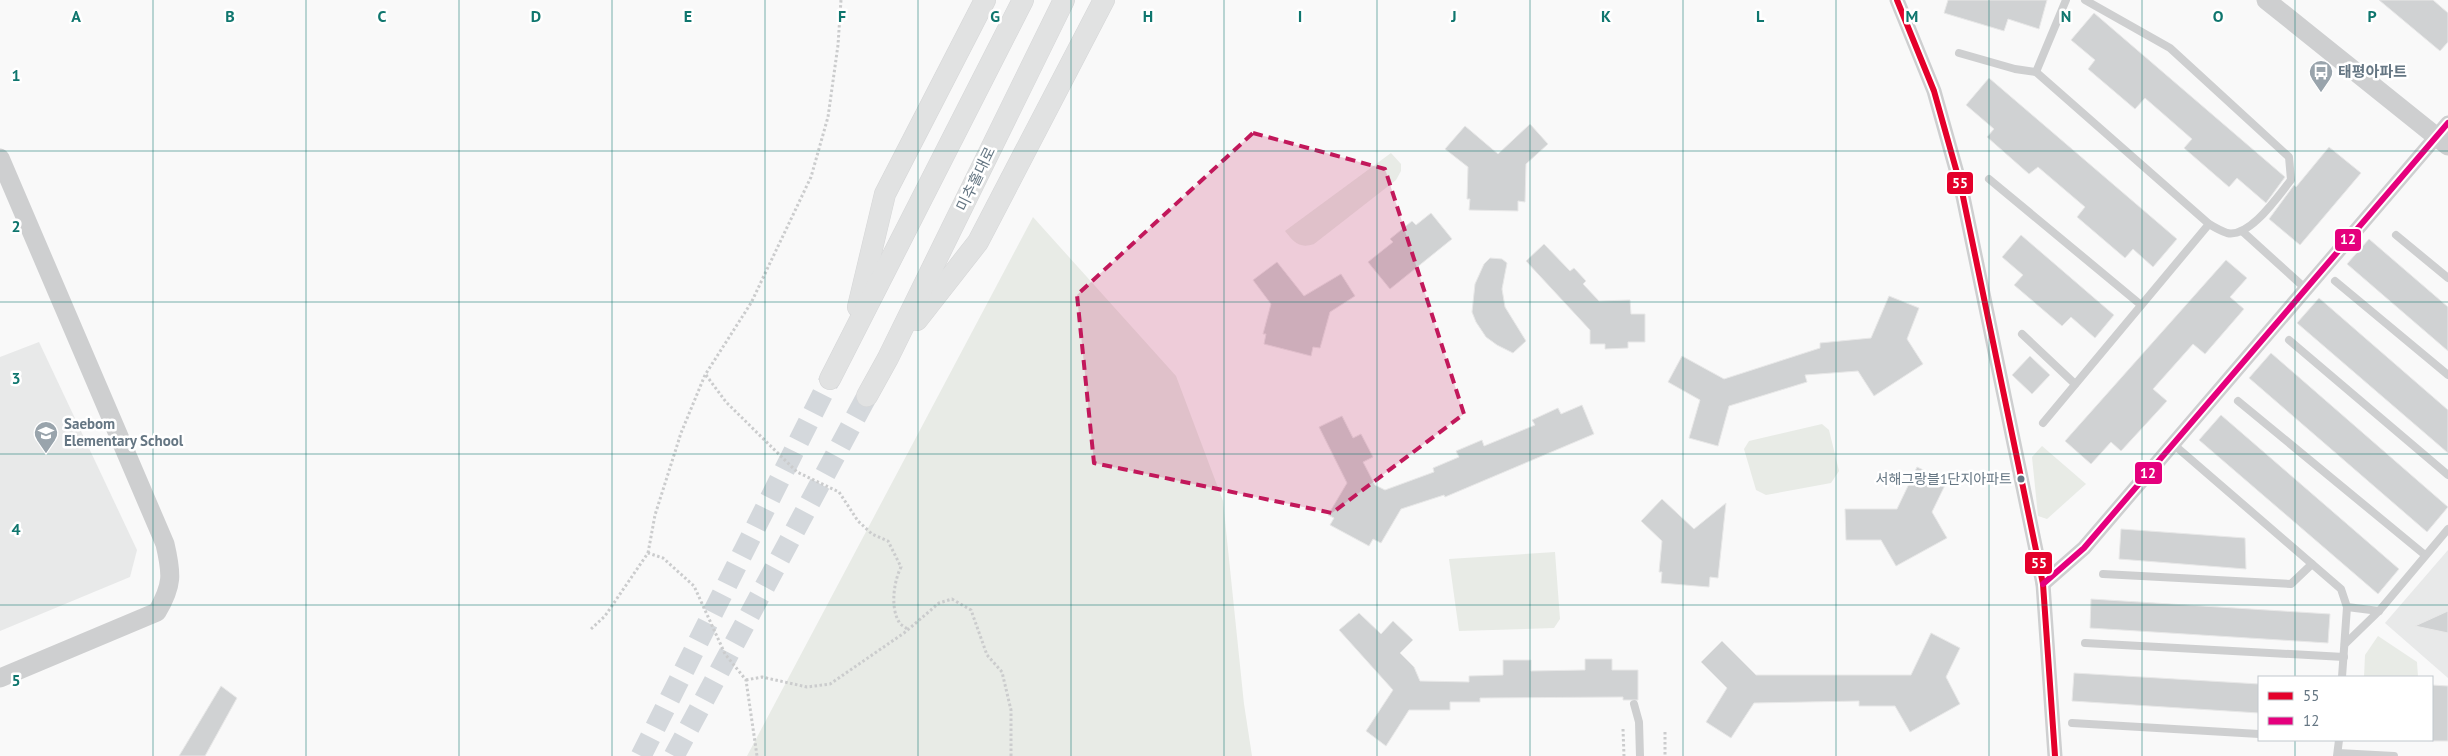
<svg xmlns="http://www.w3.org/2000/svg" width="2448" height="756" viewBox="0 0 2448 756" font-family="'PT Sans','Noto Sans KR',sans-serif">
<rect width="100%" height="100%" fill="#f9f9f9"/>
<g fill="#e8e9e9">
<path d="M39,342L137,550L130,577L0,631V357Z"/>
<path d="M2448,550V678L2385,623Z"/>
</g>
<g fill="#e8ebe6">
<path d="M1391,153L1401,164V171L1396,180L1314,244C1299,249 1294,242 1285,231Z"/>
<path d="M1033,217L1176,376L1223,501L1244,704L1252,756H747Z"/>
<path d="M1822,424L1829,430L1839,471L1831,483L1766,495L1756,490L1744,449L1749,441Z"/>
<path d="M2042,446L2086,484L2047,519L2038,516L2032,457Z"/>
<path d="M1555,552L1560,619L1554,628L1459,631L1449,559Z"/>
<path d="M2378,636L2417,662L2418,677H2364L2365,655Z"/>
</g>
<g fill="#d0d2d3" stroke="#e8e8e8">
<path d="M1948,0H2047L2039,29L2008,19L2004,31L1944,13Z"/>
<path d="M2379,0H2433L2448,13V42L2440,51Z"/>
<path d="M2094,13L2285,177L2266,203L2237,178L2229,187L2184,148L2192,139L2145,98L2135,109L2088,69L2095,60L2071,40Z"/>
<path d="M1989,78L2177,239L2153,267L2133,249L2125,258L2077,217L2085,207L2038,167L2029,174L1987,137L1994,129L1966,105Z"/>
<path d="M1530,124L1548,144L1526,164L1525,202L1518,201V211L1469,210L1470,199H1467L1468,167L1445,149L1465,126L1498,154Z"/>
<path d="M2329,147L2361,173L2300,245L2269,219L2294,185L2296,187Z"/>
<path d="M1431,213L1452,239L1390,289L1368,262L1393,242L1390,239L1412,221L1416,225Z"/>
<path d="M2021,235L2114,315L2095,338L2071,317L2062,326L2014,285L2023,275L2002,257Z"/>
<path d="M2369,239L2448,307V351L2347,264Z"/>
<path d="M1544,244L1570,271L1574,268L1586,281L1583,284L1599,301L1630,300L1631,314H1645V342H1628V348L1605,349V344H1590V330L1526,261Z"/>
<path d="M1490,258L1502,259L1507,263L1502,289L1505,307L1526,341L1513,353L1497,345L1486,337L1476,322L1472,312L1475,284L1484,264Z"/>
<path d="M2226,260L2247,278L2230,297L2244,309L2205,354L2193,344L2153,389L2167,401L2121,451L2111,442L2091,464L2065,441Z"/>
<path d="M1277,262L1304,296L1341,274L1355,296L1330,312L1320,348L1313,347L1311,356L1264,344L1266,334H1263L1271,304L1253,280Z"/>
<path d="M1889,296L1919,308L1907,339L1923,364L1874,396L1858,371L1805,375L1807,382L1729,406L1718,446L1689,438L1700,400L1668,382L1682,356L1724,379L1820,348V343L1871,338Z"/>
<path d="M2319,298L2448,410V453L2297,323Z"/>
<path d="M2271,353L2448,507L2427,532L2249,378Z"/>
<path d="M2030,356L2050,375L2032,394L2012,375Z"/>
<path d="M1582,405L1594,434L1445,497L1444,495L1401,509L1381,543L1373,539L1369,546L1330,525L1334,518L1328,515L1347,483L1319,427L1342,416L1353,438L1361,434L1373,457L1363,462L1375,485L1385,490L1434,472L1433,468L1459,457L1456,451L1482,440L1484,446L1535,425L1532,420L1558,408L1561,414Z"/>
<path d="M2221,415L2399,569L2378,594L2199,440Z"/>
<path d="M1917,467L1947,481L1932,512L1947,538L1896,566L1881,540H1846L1845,509H1897Z"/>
<path d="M1662,499L1694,529L1726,503L1718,578L1710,577L1709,587L1661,583L1662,572H1659L1662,541L1641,521Z"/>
<path d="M2121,529L2245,538L2246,569L2119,559Z"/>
<path d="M2091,599L2330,614L2328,643L2090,628Z"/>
<path d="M2448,611V633L2415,626Z"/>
<path d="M1359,613L1381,634L1393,621L1413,640L1400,653L1414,667L1420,681L1469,682V676L1503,675V660H1531V671L1585,670V659H1612V670H1638V700H1623V697L1480,698V702H1450V710H1409L1386,746L1366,731L1393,690L1339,630Z"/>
<path d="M1931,633L1960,648L1946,677L1960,704L1910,732L1895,706H1859V701L1754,703L1731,738L1706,722L1727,688L1701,662L1722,641L1756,675H1911Z"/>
<path d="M2074,673L2259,684V713L2072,701Z"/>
<path d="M2432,685L2448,686V741H2432Z"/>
<path d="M221,686L237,698L205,756H179Z"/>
</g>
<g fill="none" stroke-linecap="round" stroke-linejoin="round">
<g stroke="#d4d8dc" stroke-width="21" stroke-dasharray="21 11" stroke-linecap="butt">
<path d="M641,756L830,379"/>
<path d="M674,756L867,396"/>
</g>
<g stroke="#d5d6d7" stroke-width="22">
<g id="secondary">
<path d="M858,307L885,194L985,0"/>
<path d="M917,320L978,242L1104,0"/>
<path d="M830,379L1023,0"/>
<path d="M867,396L888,358L1064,0"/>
</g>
</g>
<g stroke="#cbcccd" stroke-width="3" stroke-dasharray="2.5 2.5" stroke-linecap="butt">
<path d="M706,375L726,402L797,472L839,492L858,521L872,534L888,541L901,567C894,581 890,607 899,622C900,625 906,627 908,630"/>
<path d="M648,553L655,515L681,433L705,375L751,303L811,177L828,117L838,45L841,0"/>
<path d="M591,629L605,616L648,553L663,558L694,586L725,654L746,680L757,756"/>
<path d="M746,680L762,677L807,687L830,684L904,633L939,603L952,599L971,610L987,655L1002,672L1011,710V756"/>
<path d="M1623,729L1624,756"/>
<path d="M1665,732V756"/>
</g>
<g stroke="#cecfd0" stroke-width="8">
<path d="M1959,53L2015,69L2036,72L2209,224C2214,227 2221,231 2227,233C2250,238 2278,196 2291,180L2289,157L2170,48L2085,0"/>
<path d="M2036,72L2066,0"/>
<path d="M1989,179L2141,305"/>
<path d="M2242,231L2306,289"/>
<path d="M2396,235L2448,278"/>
<path d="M2335,281L2448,375"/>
<path d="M2022,334L2075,384"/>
<path d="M2289,340L2448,475"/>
<path d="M2238,401L2425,555"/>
<path d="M2043,423L2209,224"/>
<path d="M2173,444L2341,589L2347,607L2342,677"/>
<path d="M2103,574L2291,584L2312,564"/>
<path d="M2347,607L2379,611"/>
<path d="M2085,643L2344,657"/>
<path d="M2345,644L2379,611L2448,529"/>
<path d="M1634,704L1639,722L1640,756"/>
<path d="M2072,723L2259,734"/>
<path d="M2338,753L2394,756"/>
<path d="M2337,756L2339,740"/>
</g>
<g stroke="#cecfd0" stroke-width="15">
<path d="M1897,0L1934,91L1961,187L2043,584L2055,756"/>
<path d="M2043,584L2084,548L2448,123"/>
</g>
<g stroke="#cecfd0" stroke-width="19">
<path d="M2266,0L2448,146"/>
<path d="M0,158L165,544C172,574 173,585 157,612L0,678"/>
</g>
<use href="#secondary" stroke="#e1e2e2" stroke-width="21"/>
<g stroke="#fff" stroke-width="10">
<path id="bus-1" d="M1897,0L1934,91L1961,187L2043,584L2055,756"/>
</g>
<g stroke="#fff" stroke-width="10">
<path id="bus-2" d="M2043,584L2084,548L2448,123"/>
</g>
<use href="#bus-1" stroke="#e4002b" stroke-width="6"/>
<use href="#bus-2" stroke="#e5007d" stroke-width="6"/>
</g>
<path fill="#c2185b" fill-opacity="0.2" stroke="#c2185b" stroke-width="4" stroke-dasharray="10 6" stroke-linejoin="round" d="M1253,133L1385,169L1464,414L1332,513L1094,463L1077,295Z"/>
<path fill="none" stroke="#0f766e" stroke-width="1" stroke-opacity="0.55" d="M153,0V756M306,0V756M459,0V756M612,0V756M765,0V756M918,0V756M1071,0V756M1224,0V756M1377,0V756M1530,0V756M1683,0V756M1836,0V756M1989,0V756M2142,0V756M2295,0V677M0,151H2448M0,302H2448M0,454H2448M0,605H2448M2295,740V756"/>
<defs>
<g id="bus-pin" transform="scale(1.25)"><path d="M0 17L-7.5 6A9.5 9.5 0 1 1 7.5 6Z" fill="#99a4ac" stroke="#fff"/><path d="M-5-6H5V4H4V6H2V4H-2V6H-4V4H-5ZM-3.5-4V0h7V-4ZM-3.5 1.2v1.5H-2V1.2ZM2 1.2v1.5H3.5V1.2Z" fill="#fff"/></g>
<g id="school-pin" transform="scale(1.25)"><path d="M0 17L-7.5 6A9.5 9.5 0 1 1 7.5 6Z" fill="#99a4ac" stroke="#fff"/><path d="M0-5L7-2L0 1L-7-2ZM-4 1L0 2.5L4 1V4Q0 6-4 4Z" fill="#fff"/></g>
</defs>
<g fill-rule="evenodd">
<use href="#bus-pin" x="2321" y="72"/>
<use href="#school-pin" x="46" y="433"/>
</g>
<circle fill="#657683" stroke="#fff" stroke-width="2" cx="2021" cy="479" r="4.5"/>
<g text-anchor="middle" stroke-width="5" stroke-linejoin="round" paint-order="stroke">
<g font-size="14" fill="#657683" stroke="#fff" text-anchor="end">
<text x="2012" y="484">서해그랑블1단지아파트</text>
</g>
<g font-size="15" font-weight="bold" fill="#657683" stroke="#fff" text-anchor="start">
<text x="2338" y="77">태평아파트</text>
<text x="64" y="429">Saebom<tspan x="64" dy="17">Elementary School</tspan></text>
</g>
<g font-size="15" fill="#657683" stroke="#fff">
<text transform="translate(976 179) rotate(-64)" y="5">미추홀대로</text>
</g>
</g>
<g font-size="16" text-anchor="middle" font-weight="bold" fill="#0f766e" stroke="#fff" stroke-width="5" stroke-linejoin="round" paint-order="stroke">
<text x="76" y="22">A</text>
<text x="230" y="22">B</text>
<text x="382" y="22">C</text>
<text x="536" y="22">D</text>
<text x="688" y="22">E</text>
<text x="842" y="22">F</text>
<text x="995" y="22">G</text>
<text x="1148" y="22">H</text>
<text x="1300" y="22">I</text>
<text x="1454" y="22">J</text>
<text x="1606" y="22">K</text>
<text x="1760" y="22">L</text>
<text x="1912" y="22">M</text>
<text x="2066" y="22">N</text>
<text x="2218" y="22">O</text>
<text x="2372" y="22">P</text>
<text x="16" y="81">1</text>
<text x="16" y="232">2</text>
<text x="16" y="384">3</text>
<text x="16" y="535">4</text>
<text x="16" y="686">5</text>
</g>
<g stroke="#fff" stroke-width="2">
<rect x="1946" y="171" width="28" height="24" rx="5" fill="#e4002b"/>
<rect x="2334" y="228" width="28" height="24" rx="5" fill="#e5007d"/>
<rect x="2134" y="461" width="29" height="24" rx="5" fill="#e5007d"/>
<rect x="2024" y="551" width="29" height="24" rx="5" fill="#e4002b"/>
</g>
<g font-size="14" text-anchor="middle" font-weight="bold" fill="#fff">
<text x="1960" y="188">55</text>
<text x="2348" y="244">12</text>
<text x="2148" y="478">12</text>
<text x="2039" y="568">55</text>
</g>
<rect x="2258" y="676" width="175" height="65" fill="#ffffff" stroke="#c1c8cd"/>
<rect x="2268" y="692" width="25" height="8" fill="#e4002b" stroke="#c1c8cd"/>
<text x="2303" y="701" font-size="15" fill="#657683">55</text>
<rect x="2268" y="717" width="25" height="8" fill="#e5007d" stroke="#c1c8cd"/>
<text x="2303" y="726" font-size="15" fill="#657683">12</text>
</svg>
